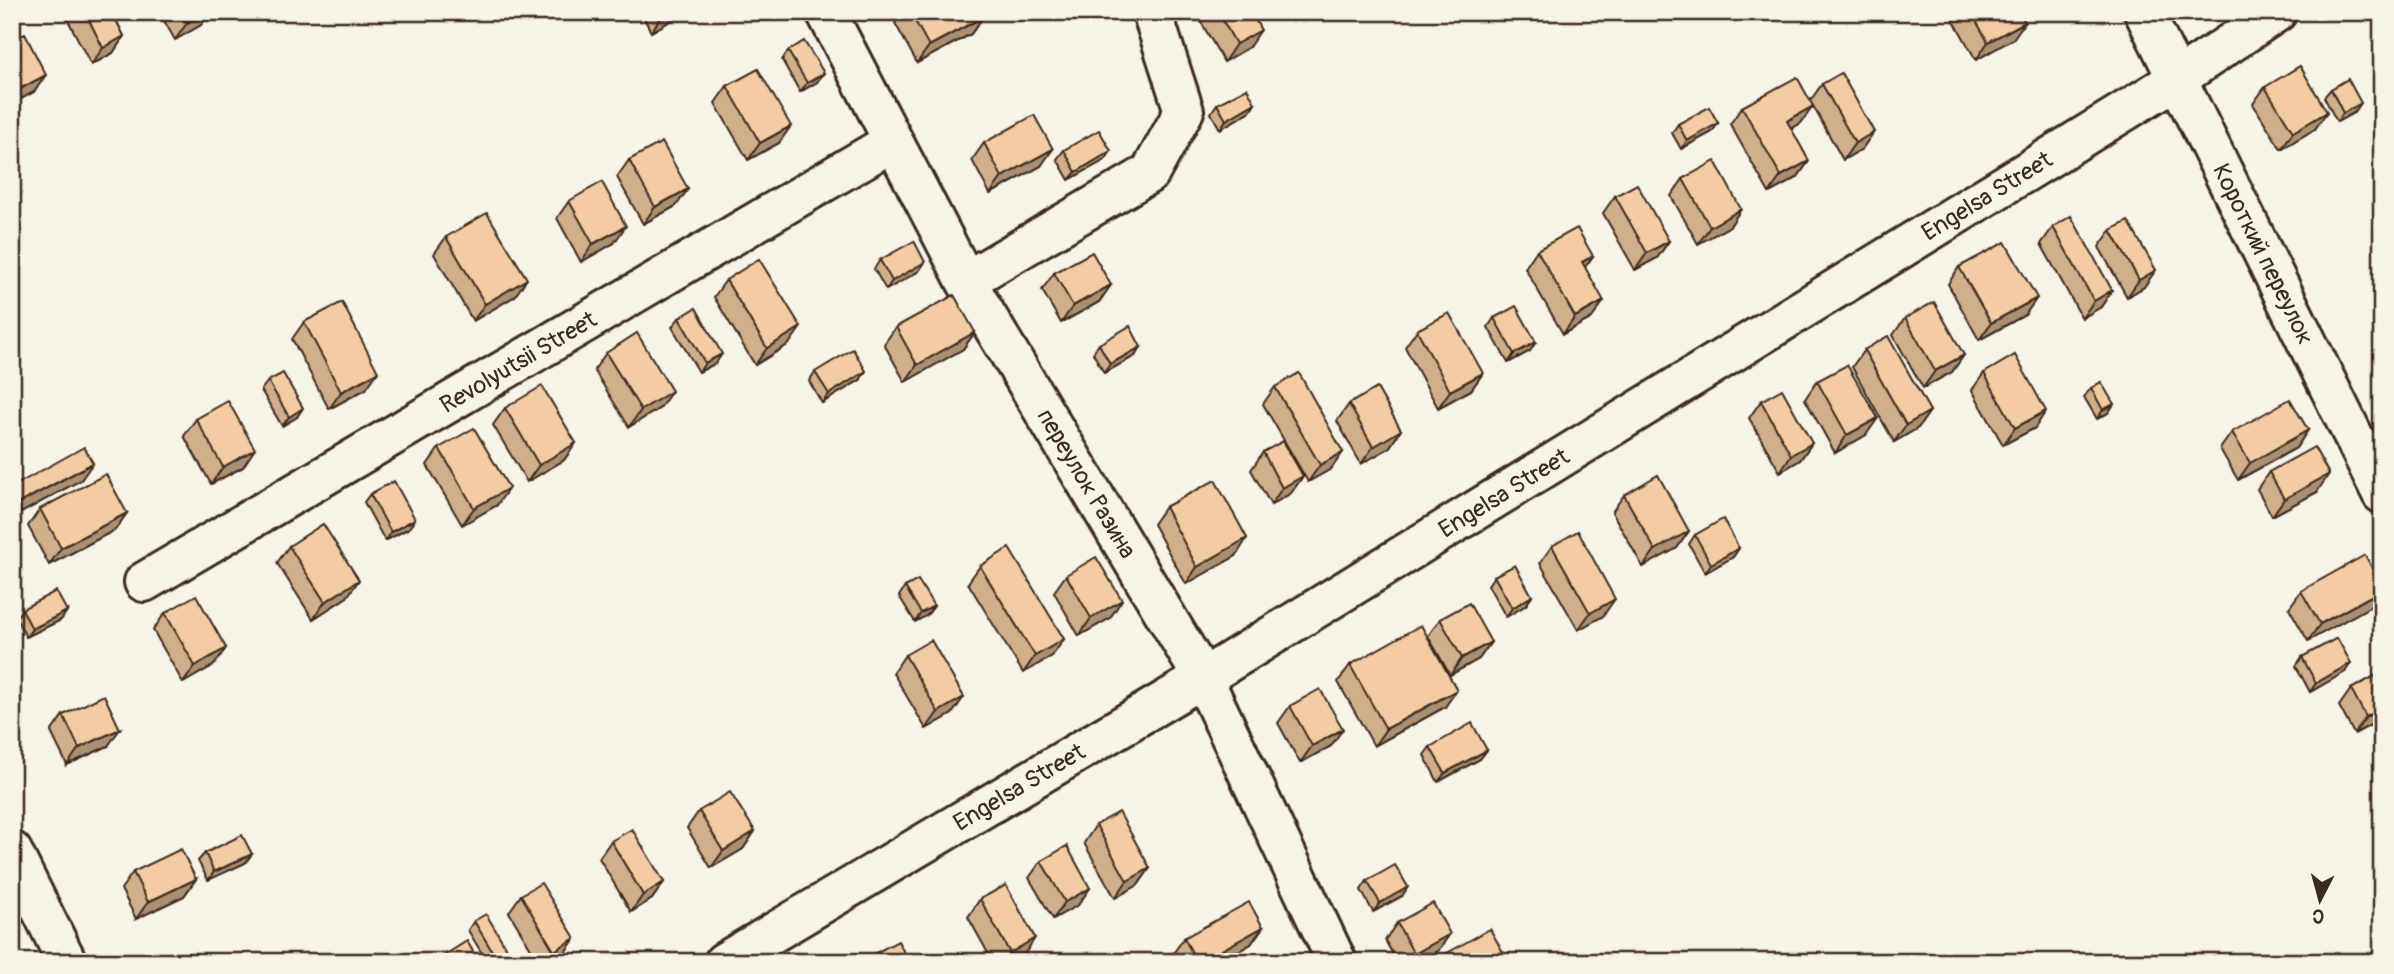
<svg xmlns="http://www.w3.org/2000/svg" width="2394" height="974" viewBox="0 0 2394 974" font-family="Pangolin,sans-serif">
<rect width="100%" height="100%" fill="#f7f3e8"/>
<filter id="ink" filterUnits="userSpaceOnUse"><feTurbulence type="fractalNoise" baseFrequency=".0143" numOctaves="2"/><feDisplacementMap in="SourceGraphic" scale="14" xChannelSelector="R" yChannelSelector="G"/><feConvolveMatrix kernelMatrix="1 2 1 2 8 2 1 2 1" color-interpolation-filters="sRGB"/></filter>
<g filter="url(#ink)">
<g fill="none" stroke-linecap="round" stroke-linejoin="round">
<g stroke="#3b2a1e" stroke-width="44">
<g id="street">
<path id="s1" d="M826,12L966,281L1203,678L1337,962"/>
<path id="s2" d="M2144,12L2382,494"/>
<path d="M966,281L1150,173L1184,111L1152,12"/>
<path id="s3" d="M144,582L892,142"/>
<path d="M12,851L67,962"/>
<path id="s4" d="M724,962L1203,678L2177,79L2277,12"/>
</g>
</g>
<use href="#street" stroke="#f7f3e8" stroke-width="38"/>
</g>
<g fill="#d1af8c" stroke="#3b2a1e" stroke-width="2">
<path d="M71,12H112L124,36L113,53L91,65L67,18Z"/>
<path d="M159,12H223L209,20L207,17L201,25L175,40Z"/>
<path d="M641,12H686L651,32Z"/>
<path d="M902,12H980L983,17L971,34L917,63L895,23Z"/>
<path d="M1208,12H1258L1253,15L1249,47L1224,62L1201,22Z"/>
<path d="M1949,12H2019L2013,39L1976,60Z"/>
<path d="M2052,12H2069L2056,19Z"/>
<path d="M788,51L817,82L800,92L782,60Z"/>
<path d="M1822,84L1862,149L1843,160L1813,106L1801,123L1791,129L1809,161L1797,178L1769,193L1730,124L1742,107L1810,101Z"/>
<path d="M727,86L779,143L748,160L715,103Z"/>
<path d="M2265,87L2315,129L2281,149L2253,104Z"/>
<path d="M2331,89L2355,112L2337,122L2324,97Z"/>
<path d="M1255,103L1249,112L1220,129L1211,113L1217,104Z"/>
<path d="M1718,123L1712,132L1681,149L1672,133L1678,124Z"/>
<path d="M984,143L1041,166L990,194L972,160Z"/>
<path d="M1064,150L1111,151L1105,160L1069,180L1057,159Z"/>
<path d="M629,160L688,189L676,206L643,224L617,177Z"/>
<path d="M1683,179L1741,209L1730,226L1698,244L1671,196Z"/>
<path d="M1615,196L1669,241L1657,258L1635,270L1603,213Z"/>
<path d="M569,201L614,243L581,262L557,218Z"/>
<path d="M2053,227L2112,290L2101,307L2082,318L2041,244Z"/>
<path d="M2111,230L2144,287L2127,297L2099,247Z"/>
<path d="M446,237L515,296L473,321L434,254Z"/>
<path d="M1537,250L1593,256L1585,266L1592,318L1563,334L1525,268Z"/>
<path d="M880,260L925,262L919,271L886,290L874,269Z"/>
<path d="M1959,267L2025,315L1979,340L1948,284Z"/>
<path d="M1054,273L1111,285L1099,302L1061,323L1042,290Z"/>
<path d="M726,280L789,344L755,365L714,297Z"/>
<path d="M679,318L716,363L699,372L672,327Z"/>
<path d="M1494,318L1530,351L1508,363L1488,327Z"/>
<path d="M1905,318L1964,355L1952,372L1923,388L1893,335Z"/>
<path d="M304,322L366,389L329,409L292,339Z"/>
<path d="M896,327L975,332L963,349L905,382L884,344Z"/>
<path d="M1417,330L1483,373L1471,390L1438,408L1405,347Z"/>
<path d="M1099,344L1141,347L1135,356L1104,373L1093,353Z"/>
<path d="M1864,350L1930,411L1918,428L1894,442L1852,367Z"/>
<path d="M606,353L660,408L629,427L594,370Z"/>
<path d="M815,372L860,380L822,403L809,381Z"/>
<path d="M1984,373L2035,428L2003,445L1972,390Z"/>
<path d="M268,381L297,417L282,426L261,390Z"/>
<path d="M1817,381L1866,435L1835,453L1805,399Z"/>
<path d="M1275,387L1343,452L1331,469L1308,482L1263,404Z"/>
<path d="M2091,388L2114,404L2108,413L2097,419L2084,397Z"/>
<path d="M1761,401L1812,443L1800,460L1780,472L1749,418Z"/>
<path d="M1349,404L1401,430L1389,448L1361,464L1337,421Z"/>
<path d="M505,408L576,443L564,460L527,482L493,425Z"/>
<path d="M196,419L243,467L211,484L184,436Z"/>
<path d="M2308,430L2296,448L2238,480L2220,449L2232,432Z"/>
<path d="M439,448L497,505L462,525L427,465Z"/>
<path d="M1263,452L1303,476L1291,493L1271,505L1251,470Z"/>
<path d="M2269,472L2317,492L2272,516L2257,489Z"/>
<path d="M370,494L415,519L409,528L385,541L364,502Z"/>
<path d="M1624,495L1689,531L1677,548L1643,567L1612,512Z"/>
<path d="M1165,507L1236,556L1186,584L1153,524Z"/>
<path d="M40,509L127,513L115,530L49,565L28,526Z"/>
<path d="M1695,535L1739,548L1733,557L1705,573L1689,544Z"/>
<path d="M289,546L347,597L313,619L277,563Z"/>
<path d="M1552,546L1603,616L1578,630L1540,563Z"/>
<path d="M980,566L1064,639L1052,656L1023,673L968,583Z"/>
<path d="M1066,575L1110,618L1079,636L1054,592Z"/>
<path d="M1494,576L1532,596L1526,605L1506,617L1488,585Z"/>
<path d="M2382,586V591L2371,606L2308,641L2289,608L2301,591Z"/>
<path d="M905,587L934,606L927,615L915,622L899,596Z"/>
<path d="M22,609L67,611L61,620L26,637L16,618Z"/>
<path d="M165,613L226,648L214,665L183,683L153,630Z"/>
<path d="M1440,619L1491,642L1479,659L1450,675L1428,636Z"/>
<path d="M905,655L952,714L926,729L893,673Z"/>
<path d="M2302,657L2345,672L2310,692L2296,666Z"/>
<path d="M1350,665L1445,707L1374,746L1338,682Z"/>
<path d="M2351,689L2382,719L2354,734L2339,706Z"/>
<path d="M1290,706L1331,746L1300,763L1278,723Z"/>
<path d="M63,715L108,746L67,765L51,732Z"/>
<path d="M1430,747L1487,750L1480,759L1438,782L1424,755Z"/>
<path d="M699,811L755,831L743,849L711,868L687,828Z"/>
<path d="M1096,825L1150,868L1138,885L1115,898L1084,843Z"/>
<path d="M611,841L664,882L652,899L631,912L599,858Z"/>
<path d="M205,853L252,854L245,863L208,880L198,861Z"/>
<path d="M1041,861L1090,888L1078,905L1053,919L1029,878Z"/>
<path d="M133,872L196,879L184,896L136,919L121,889Z"/>
<path d="M1367,881L1402,896L1373,912L1361,890Z"/>
<path d="M521,895L575,938L563,955L552,962H539L509,912Z"/>
<path d="M980,899L1024,955L1012,962H993L968,917Z"/>
<path d="M474,921L501,958L494,962H487L468,930Z"/>
<path d="M1397,923L1438,951L1419,962H1397L1385,940Z"/>
<path d="M1263,927L1251,944L1219,962H1176L1172,955L1184,938Z"/>
</g>
<g fill="#aa8f72" stroke="#3b2a1e" stroke-width="2">
<path d="M206,12H210L201,25L175,40L187,23Z"/>
<path d="M215,12H223L209,20Z"/>
<path d="M667,12H686L651,32L663,14Z"/>
<path d="M2061,12H2069L2056,19Z"/>
<path d="M983,17L971,34L917,63L929,46Z"/>
<path d="M2025,22L2013,39L1976,60L1988,42Z"/>
<path d="M1261,30L1249,47L1224,62L1236,44Z"/>
<path d="M124,36L113,53L91,65L103,48Z"/>
<path d="M824,73L817,82L800,92L807,83Z"/>
<path d="M46,75L34,92L12,104V93Z"/>
<path d="M1255,103L1249,112L1220,129L1226,120Z"/>
<path d="M2361,103L2355,112L2337,122L2343,113Z"/>
<path d="M1813,106L1801,123L1775,138L1787,121Z"/>
<path d="M2327,112L2315,129L2281,149L2293,132Z"/>
<path d="M1718,123L1712,132L1681,149L1687,141Z"/>
<path d="M791,126L779,143L748,160L760,143Z"/>
<path d="M1874,132L1862,149L1843,160L1855,143Z"/>
<path d="M1053,149L1041,166L990,194L1002,177Z"/>
<path d="M1111,151L1105,160L1069,180L1076,172Z"/>
<path d="M1809,161L1797,178L1769,193L1781,176Z"/>
<path d="M688,189L676,206L643,224L655,207Z"/>
<path d="M1741,209L1730,226L1698,244L1710,227Z"/>
<path d="M626,226L614,243L581,262L593,244Z"/>
<path d="M1669,241L1657,258L1635,270L1647,253Z"/>
<path d="M1593,256L1581,273L1582,262Z"/>
<path d="M925,262L919,271L886,290L892,281Z"/>
<path d="M2156,270L2144,287L2127,297L2139,280Z"/>
<path d="M527,279L515,296L473,321L485,304Z"/>
<path d="M1111,285L1099,302L1061,323L1073,306Z"/>
<path d="M2112,290L2101,307L2082,318L2094,301Z"/>
<path d="M2037,298L2025,315L1979,340L1991,323Z"/>
<path d="M1604,301L1592,318L1563,334L1575,317Z"/>
<path d="M801,327L789,344L755,365L767,348Z"/>
<path d="M975,332L963,349L905,382L917,365Z"/>
<path d="M1536,342L1530,351L1508,363L1514,354Z"/>
<path d="M1141,347L1135,356L1104,373L1110,364Z"/>
<path d="M722,354L716,363L699,372L705,363Z"/>
<path d="M1964,355L1952,372L1923,388L1935,371Z"/>
<path d="M866,371L860,380L822,403L829,394Z"/>
<path d="M378,372L366,389L329,409L341,392Z"/>
<path d="M1483,373L1471,390L1438,408L1450,391Z"/>
<path d="M672,391L660,408L629,427L641,410Z"/>
<path d="M2114,404L2108,413L2097,419L2103,410Z"/>
<path d="M303,408L297,417L282,426L289,417Z"/>
<path d="M1930,411L1918,428L1894,442L1906,425Z"/>
<path d="M2046,411L2035,428L2003,445L2015,428Z"/>
<path d="M1878,418L1866,435L1835,453L1847,435Z"/>
<path d="M1401,430L1389,448L1361,464L1373,447Z"/>
<path d="M2308,430L2296,448L2238,480L2250,463Z"/>
<path d="M576,443L564,460L527,482L539,465Z"/>
<path d="M1812,443L1800,460L1780,472L1791,455Z"/>
<path d="M255,449L243,467L211,484L223,467Z"/>
<path d="M1343,452L1331,469L1308,482L1320,465Z"/>
<path d="M93,463L81,480L12,518V507Z"/>
<path d="M2329,474L2317,492L2272,516L2284,499Z"/>
<path d="M1303,476L1291,493L1271,505L1282,488Z"/>
<path d="M509,488L497,505L462,525L474,508Z"/>
<path d="M127,513L115,530L49,565L61,548Z"/>
<path d="M415,519L409,528L385,541L391,532Z"/>
<path d="M1689,531L1677,548L1643,567L1655,550Z"/>
<path d="M1247,538L1236,556L1186,584L1197,567Z"/>
<path d="M1739,548L1733,557L1705,573L1711,564Z"/>
<path d="M359,580L347,597L313,619L325,602Z"/>
<path d="M2382,590L2371,606L2308,641L2320,624Z"/>
<path d="M1532,596L1526,605L1506,617L1512,608Z"/>
<path d="M1615,599L1603,616L1578,630L1590,613Z"/>
<path d="M1122,600L1110,618L1079,636L1091,618Z"/>
<path d="M934,606L927,615L915,622L921,613Z"/>
<path d="M67,611L61,620L26,637L32,629Z"/>
<path d="M1064,639L1052,656L1023,673L1035,656Z"/>
<path d="M1491,642L1479,659L1450,675L1462,658Z"/>
<path d="M226,648L214,665L183,683L195,666Z"/>
<path d="M2351,663L2345,672L2310,692L2316,683Z"/>
<path d="M1457,690L1445,707L1374,746L1386,729Z"/>
<path d="M964,697L952,714L926,729L938,712Z"/>
<path d="M2382,709V719L2354,734L2366,717Z"/>
<path d="M120,729L108,746L67,765L79,748Z"/>
<path d="M1343,729L1331,746L1300,763L1312,746Z"/>
<path d="M1487,750L1480,759L1438,782L1445,773Z"/>
<path d="M755,831L743,849L711,868L723,851Z"/>
<path d="M252,854L245,863L208,880L214,872Z"/>
<path d="M1150,868L1138,885L1115,898L1127,881Z"/>
<path d="M196,879L184,896L136,919L148,902Z"/>
<path d="M664,882L652,899L631,912L643,895Z"/>
<path d="M1408,887L1402,896L1373,912L1380,903Z"/>
<path d="M1090,888L1078,905L1053,919L1065,902Z"/>
<path d="M1263,927L1251,944L1219,962H1200Z"/>
<path d="M1450,934L1438,951L1419,962H1408L1414,954Z"/>
<path d="M575,938L563,955L552,962H547L554,951Z"/>
<path d="M1035,938L1024,955L1012,962H1003L1010,953Z"/>
<path d="M507,949L501,958L494,962H491L495,956Z"/>
</g>
<g fill="#f3cca3" stroke="#3b2a1e" stroke-width="2">
<path d="M85,12H112L124,36L103,48Z"/>
<path d="M181,12H206L187,23Z"/>
<path d="M910,12H980L983,17L929,46Z"/>
<path d="M1218,12H1251L1261,30L1236,44Z"/>
<path d="M1971,12H2019L2025,22L1988,42Z"/>
<path d="M25,34L46,75L12,93V40Z"/>
<path d="M804,41L824,73L807,83L788,51Z"/>
<path d="M2300,66L2327,112L2293,132L2265,87Z"/>
<path d="M758,69L791,126L760,143L727,86Z"/>
<path d="M1841,73L1874,132L1855,143L1822,84Z"/>
<path d="M1797,77L1813,106L1787,121L1809,161L1781,176L1742,107Z"/>
<path d="M2348,79L2361,103L2343,113L2331,89Z"/>
<path d="M1247,88L1255,103L1226,120L1217,104Z"/>
<path d="M1709,107L1718,123L1687,141L1678,124Z"/>
<path d="M1034,115L1053,149L1002,177L984,143Z"/>
<path d="M1099,130L1111,151L1076,172L1064,150Z"/>
<path d="M662,142L688,189L655,207L629,160Z"/>
<path d="M1715,161L1741,209L1710,227L1683,179Z"/>
<path d="M602,182L626,226L593,244L569,201Z"/>
<path d="M1637,184L1669,241L1647,253L1615,196Z"/>
<path d="M487,213L527,279L485,304L446,237Z"/>
<path d="M2071,216L2112,290L2094,301L2053,227Z"/>
<path d="M2128,221L2156,270L2139,280L2111,230Z"/>
<path d="M1577,228L1593,256L1582,262L1604,301L1575,317L1537,250Z"/>
<path d="M914,241L925,262L892,281L880,260Z"/>
<path d="M2005,242L2037,298L1991,323L1959,267Z"/>
<path d="M1092,252L1111,285L1073,306L1054,273Z"/>
<path d="M759,259L801,327L767,348L726,280Z"/>
<path d="M954,295L975,332L917,365L896,327Z"/>
<path d="M342,302L378,372L341,392L304,322Z"/>
<path d="M1934,302L1964,355L1935,371L1905,318Z"/>
<path d="M1516,306L1536,342L1514,354L1494,318Z"/>
<path d="M696,308L722,354L705,363L679,318Z"/>
<path d="M1449,313L1483,373L1450,391L1417,330Z"/>
<path d="M1130,326L1141,347L1110,364L1099,344Z"/>
<path d="M637,333L672,391L641,410L606,353Z"/>
<path d="M1888,336L1930,411L1906,425L1864,350Z"/>
<path d="M853,349L866,371L829,394L815,372Z"/>
<path d="M2015,355L2046,411L2015,428L1984,373Z"/>
<path d="M1847,365L1878,418L1847,435L1817,381Z"/>
<path d="M283,373L303,408L289,417L268,381Z"/>
<path d="M1299,373L1343,452L1320,465L1275,387Z"/>
<path d="M2101,382L2114,404L2103,410L2091,388Z"/>
<path d="M542,386L576,443L539,465L505,408Z"/>
<path d="M1377,388L1401,430L1373,447L1349,404Z"/>
<path d="M1782,389L1812,443L1791,455L1761,401Z"/>
<path d="M2290,399L2308,430L2250,463L2232,432Z"/>
<path d="M228,401L255,449L223,467L196,419Z"/>
<path d="M474,428L509,488L474,508L439,448Z"/>
<path d="M1283,441L1303,476L1282,488L1263,452Z"/>
<path d="M84,447L93,463L12,507V487Z"/>
<path d="M2314,447L2329,474L2284,499L2269,472Z"/>
<path d="M106,474L127,513L61,548L40,509Z"/>
<path d="M1658,475L1689,531L1655,550L1624,495Z"/>
<path d="M1215,480L1247,538L1197,567L1165,507Z"/>
<path d="M394,481L415,519L391,532L370,494Z"/>
<path d="M1723,519L1739,548L1711,564L1695,535Z"/>
<path d="M323,524L359,580L325,602L289,546Z"/>
<path d="M1578,531L1615,599L1590,613L1552,546Z"/>
<path d="M1009,548L1064,639L1035,656L980,566Z"/>
<path d="M2365,555L2382,586V590L2320,624L2301,591Z"/>
<path d="M1096,557L1122,600L1091,618L1066,575Z"/>
<path d="M1515,565L1532,596L1512,608L1494,576Z"/>
<path d="M918,580L934,606L921,613L905,587Z"/>
<path d="M56,591L67,611L32,629L22,609Z"/>
<path d="M196,595L226,648L195,666L165,613Z"/>
<path d="M1469,603L1491,642L1462,658L1440,619Z"/>
<path d="M1421,625L1457,690L1386,729L1350,665Z"/>
<path d="M2337,638L2351,663L2316,683L2302,657Z"/>
<path d="M931,640L964,697L938,712L905,655Z"/>
<path d="M2382,672V709L2366,717L2351,689Z"/>
<path d="M1320,689L1343,729L1312,746L1290,706Z"/>
<path d="M104,695L120,729L79,748L63,715Z"/>
<path d="M1472,723L1487,750L1445,773L1430,747Z"/>
<path d="M730,792L755,831L723,851L699,811Z"/>
<path d="M1119,812L1150,868L1127,881L1096,825Z"/>
<path d="M632,829L664,882L643,895L611,841Z"/>
<path d="M242,835L252,854L214,872L205,853Z"/>
<path d="M1067,846L1090,888L1065,902L1041,861Z"/>
<path d="M181,849L196,879L148,902L133,872Z"/>
<path d="M1395,865L1408,887L1380,903L1367,881Z"/>
<path d="M541,883L575,938L554,951L521,895Z"/>
<path d="M1006,885L1035,938L1010,953L980,899Z"/>
<path d="M1249,902L1263,927L1200,962H1197L1184,938Z"/>
<path d="M1433,903L1450,934L1414,954L1397,923Z"/>
<path d="M486,914L507,949L495,956L474,921Z"/>
<path d="M1490,929L1508,961L1431,962Z"/>
<path d="M467,941L479,962H442L440,958Z"/>
<path d="M898,941L909,962H871L868,957Z"/>
</g>
</g>
<g text-anchor="middle" stroke-width="5" stroke-linejoin="round" paint-order="stroke">
<g font-size="24" fill="#3b2a1e" stroke="#f7f3e8">
<text dy="8" stroke="none"><textPath href="#s4" startOffset="1477">Engelsa Street</textPath></text>
<text dy="8" stroke="none"><textPath href="#s2" startOffset="270">Короткий переулок</textPath></text>
<text dy="8" stroke="none"><textPath href="#s3" startOffset="434">Revolyutsii Street</textPath></text>
<text dy="8" stroke="none"><textPath href="#s1" startOffset="539">переулок Разина</textPath></text>
<text dy="8" stroke="none"><textPath href="#s4" startOffset="910">Engelsa Street</textPath></text>
<text dy="8" stroke="none"><textPath href="#s4" startOffset="343">Engelsa Street</textPath></text>
</g>
</g>
<rect width="2394" height="974" fill="none" stroke="#f7f3e8" stroke-width="42"/>
<rect x="21" y="21" width="2352" height="932" fill="none" stroke="#3b2a1e" stroke-width="2.5" filter="url(#ink)"/>
<g transform="translate(2320 900) rotate(186)" stroke="#f7f3e8" stroke-width="5" paint-order="stroke">
<path d="M0-5L12 26L0 18L-12 26Z" fill="#3b2a1e"/>
<text y="-10" font-size="19" font-weight="bold" text-anchor="middle" fill="#3b2a1e">С</text>
</g>
</svg>
